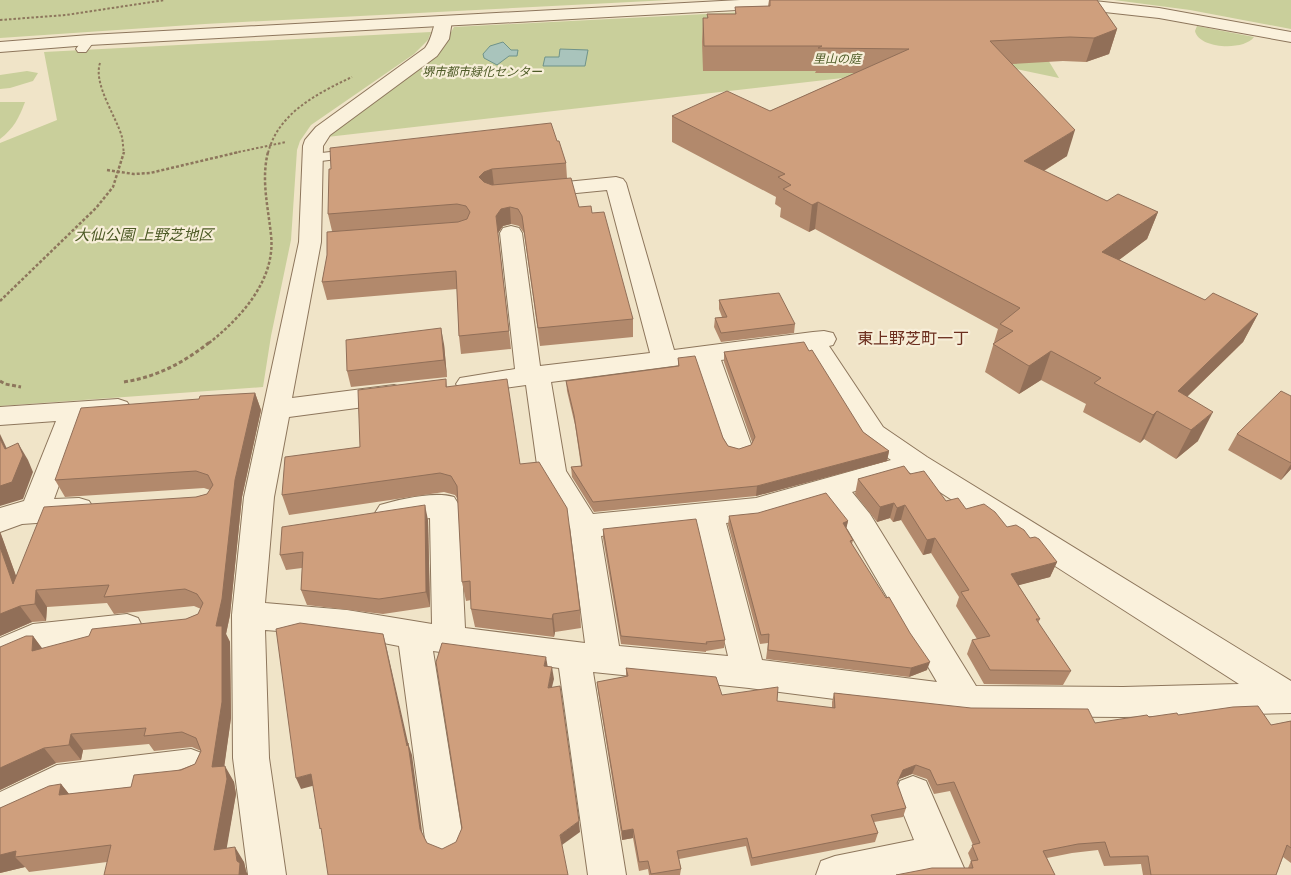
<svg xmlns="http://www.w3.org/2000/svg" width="1291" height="875" viewBox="0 0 1291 875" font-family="'Times New Roman','Noto Sans JP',serif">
<rect width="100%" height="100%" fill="#f0e4c8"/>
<g fill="#c9cf9b">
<path d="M0,0H670L205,24L0,38Z"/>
<path d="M1114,0H1291V29L1190,10Z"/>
<path d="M918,3L1039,45L1059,78L982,62L327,137L440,51L454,27Z"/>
<path d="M1197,26L1254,37C1244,51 1199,49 1195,31Z"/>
<path d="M431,32L428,40L414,54L311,125L300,141L297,150L291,240L271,336L263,387L0,406V143L57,120L44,52Z"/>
<path d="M27,71L38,73L33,81L10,88L0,89V75Z"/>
<path d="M0,102H25C19,118 14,128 0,139Z"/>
</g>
<g fill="#a9c4bc" stroke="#6f938a">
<path d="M503,42L511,50H518L517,56H509L497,65L484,58L483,54L490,46Z"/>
<path d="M560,49L588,50L585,66H543L545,57H559Z"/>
</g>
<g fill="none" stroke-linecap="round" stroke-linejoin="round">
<g stroke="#8d765c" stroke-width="2">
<g id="service">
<path d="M89,37L93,38L95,40L86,52H78L76,49C80,44 83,38 89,37Z"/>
<path d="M356,149L363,153L361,156L313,162L306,158L313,154Z"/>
</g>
</g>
<g stroke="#8d765c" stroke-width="2">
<g id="minor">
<path d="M444,16L450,17L452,21L449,39L437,56L330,135L323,146L321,242L292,398L394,385L403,388L407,394L403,400L394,403L289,417L274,497L265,603L347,610L432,624L430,518L390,524L380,521L375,513L380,505C399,499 435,491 454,497L459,505L465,628L585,643L570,527L538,472L526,385L469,393L460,390L456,384L460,378L515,369L500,233L503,228L511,226L519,228L522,233L540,366L650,353L607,190L536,197L529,195L525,191L529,187L536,185L616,177L623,179L626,183L674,350L813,332L824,331L833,333L836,339L833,345L829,346L883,427L927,457L1291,681V713L1123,717L967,716L749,688L593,672L626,875H588L559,668L433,651L463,839L457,852L444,858L431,852L425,839L399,646L347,636L265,630L269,758L286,875H248L233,758L232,615L244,497L299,242L303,146L305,140L316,127L425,48C433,37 432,27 438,17ZM806,349L863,441L891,460L756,498L593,514L566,471L551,382L696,363L724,447L728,454L738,457L748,454L752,447L721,360ZM907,471L1239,684L1123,687L976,686L870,514L852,492L904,477ZM825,500L848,530L937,682L762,660L726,523L756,520ZM697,526L728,656L619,646L601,536Z"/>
<path d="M118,399L127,402L131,408L127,414L118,417L83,420L54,499L79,498L89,501L94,509L89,517L79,520L22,524L0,532V508L24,501L56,421L0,425V407Z"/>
<path d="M127,614L138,618L143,628L138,638L127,642L37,651L0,667V638L33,624Z"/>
<path d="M191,749L204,754L209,766L204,778L191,783L61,799L0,829V792L57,765Z"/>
<path d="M913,776L926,781L967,875H816L821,861L835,856L914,840L895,793L900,781Z"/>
</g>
</g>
<g stroke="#8d765c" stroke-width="2">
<g id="tertiary">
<path d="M740,0H838L836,3L830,5L89,45L0,52V42L89,35Z"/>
<path d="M1033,0H1085L1159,8L1291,32V42L1159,18L1041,5L1035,3Z"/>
</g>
</g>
<g stroke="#8d765c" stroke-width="2" stroke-dasharray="2.5 2" stroke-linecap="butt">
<path d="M0,20L66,15L165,0"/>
<path d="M100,63C93,84 116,116 122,137C123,142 123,148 124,153"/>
<path d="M234,153L286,142"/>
<path d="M268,153C278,113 318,93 352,77"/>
</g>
<g stroke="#8d765c" stroke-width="2.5" stroke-dasharray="3 2" stroke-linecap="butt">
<path d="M107,170L134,174L150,173L239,152"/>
<path d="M0,301L96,208L113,187L124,152"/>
<path d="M209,343C242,317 276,279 271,235C268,206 261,180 268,152"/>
</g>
<g stroke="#8d765c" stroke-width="3" stroke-dasharray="4 2.5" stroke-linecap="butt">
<path d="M0,381L5,384L21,387"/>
<path d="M124,382C157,377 185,362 211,341"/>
</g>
<use href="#service" fill="#faf1dc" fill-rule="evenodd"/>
<use href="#minor" fill="#faf1dc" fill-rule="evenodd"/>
<use href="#tertiary" fill="#faf1dc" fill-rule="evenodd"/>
</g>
<g fill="#b2896c">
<path d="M769,0H1097L1117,29L1109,54L1086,62L1063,61L1012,64L1067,156L1044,171L1107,201L1158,212L1147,239L1119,260L1205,300L1258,314L1243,342L1187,397L1198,441L1176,459L1144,439L1140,443L1083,412L1086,404L1041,380L1019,394L985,372L998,329L815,229L809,232L780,217L781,208L775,204L776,197L672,142V116L770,111L855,73H815L816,71H703L702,42L703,18H707V14H735V7L768,6Z"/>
<path d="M557,141L566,163L567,178L579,207L592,213L633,319V337L540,346L524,233L519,226L511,224L503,226L498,233L511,349L461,354L459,336L457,289L327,300L322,282L332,231L328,214Z"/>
<path d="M719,300L795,324L794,333L721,342L714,327L715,318L722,317L719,309Z"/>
<path d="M444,344L447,377L351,387L347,371Z"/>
<path d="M809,351L863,432L889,451L887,461L756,496L594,512L572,477L571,467L581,466L575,425L567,391L566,381L678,367V358L728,446L739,449L751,445L752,442L724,362V352Z"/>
<path d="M446,379L447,387L520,464L580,610L581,628L555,632L554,637L475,627L471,609V600L466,601L462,582L458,500L455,495L444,492L289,515L282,495L360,447Z"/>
<path d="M255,393L261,410L242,497L230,615L226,634L230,642L231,718L224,766L234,782L236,794L226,848L244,862L246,871L107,862L29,872L25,867L0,873V808L61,784L69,794L131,787L195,764L201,751L192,747L154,751L149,744L83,750L81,760L56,763L0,790V647L33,636L42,649L186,619L198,614L201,609L194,606L114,614L107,603L47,607L46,621L32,622L0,636V532L16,576L196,497L207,494L210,490L204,488L65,497L55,480L199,399Z"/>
<path d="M1291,396V469L1281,480L1228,450L1237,434Z"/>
<path d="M910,474L946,501L966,509L1030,538L1057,562L1050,577L1018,585L1040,619L1038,623L1071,671L1063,685L984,684L967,654L972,640L977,639L956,606L959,597L931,553L923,555L901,520L893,522L890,518L877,522L855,494L858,479Z"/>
<path d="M729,516L848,521L846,528L853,540L852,544L927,670L909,677L766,659L768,643L760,644L728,525Z"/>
<path d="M428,520L430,607L383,614L307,605L301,590L302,568L286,570L280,555Z"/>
<path d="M603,529L725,640L724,648L706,651V652L621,644L603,538Z"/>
<path d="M626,668L722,695L832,708V702L834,693L1095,723L1149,717L1178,715L1271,725L1291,721V863L1283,857L1276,875H1143L1141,864L1104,866L1098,850L1072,853L1047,858L1055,875L968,868L971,861L968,853L973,845L950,791L934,794L927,779L912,774L899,779L897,784L906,808L903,817L874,822L878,833L875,842L751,866L746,846L679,859L681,869L680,875H649L648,869L639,871L633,838L622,840L598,691L597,682L626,677Z"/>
</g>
<g fill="#916f58">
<path d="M1117,29L1109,54L1086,62L1094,38Z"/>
<path d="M1075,130L1067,156L1016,188L1024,161Z"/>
<path d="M492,169L494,186L486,189L479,177L484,172Z"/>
<path d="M818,202L815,229L809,232L812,205Z"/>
<path d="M510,207L511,224L503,226L498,233L511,349L496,216L501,209Z"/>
<path d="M1158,212L1147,239L1092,280L1102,252Z"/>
<path d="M1258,314L1243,342L1167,416L1178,391Z"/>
<path d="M441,328L444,344L447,377L444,360Z"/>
<path d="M1051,351L1041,380L1019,394L1029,366Z"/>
<path d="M255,393L261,410L242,497L230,615L226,634L230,642L231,718L222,783L212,767L216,626L235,480Z"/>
<path d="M1157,411L1144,439L1140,443L1153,415Z"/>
<path d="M1213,412L1198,441L1176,459L1191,430Z"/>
<path d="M0,434L15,466L5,449L0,439Z"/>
<path d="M18,443L28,460L33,472L23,499L0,506V486Z"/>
<path d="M889,451L887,461L756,496L757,486Z"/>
<path d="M1291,464V469L1281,480Z"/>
<path d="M894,503L890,518L877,522L880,507Z"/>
<path d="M425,505L428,520L430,607L426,592Z"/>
<path d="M905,505L901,520L893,522L897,508Z"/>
<path d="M848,521L846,530L843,523Z"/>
<path d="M0,532L1,534L25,601L13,584L0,547Z"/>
<path d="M935,538L931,553L923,555L927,540Z"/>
<path d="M1057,562L1050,577L1005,589L1011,574Z"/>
<path d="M36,590L47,607L46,621L35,604Z"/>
<path d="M20,606L32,622L0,636V614Z"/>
<path d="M553,614L555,632L554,637L552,619Z"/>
<path d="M383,634L386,645L409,747L408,743L412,755L423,839L420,829L407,746Z"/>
<path d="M33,636L45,652L32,651Z"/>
<path d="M546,657L548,668L544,666Z"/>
<path d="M930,662L927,670L909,677L911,668Z"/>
<path d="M552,667L554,679L549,699L548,688Z"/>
<path d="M71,734L83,750L81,760L69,745Z"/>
<path d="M44,748L56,763L0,790V768Z"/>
<path d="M916,765L912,774L899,779L893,792L903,770Z"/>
<path d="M225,766L234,782L236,794L224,864L214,850Z"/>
<path d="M311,774L316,785L301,789L296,778Z"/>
<path d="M61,784L73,799L59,795Z"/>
<path d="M579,821L580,832L562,845L560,835Z"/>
<path d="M633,829V838L622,840V831Z"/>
<path d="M235,847L244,862L246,871L248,875H239Z"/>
<path d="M16,851L15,857L25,867L0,873V855Z"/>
</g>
<g fill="#cf9f7d" stroke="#916f58">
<path d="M770,0H1097L1117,29L1094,38L1070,37L990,41L1075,130L1024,161L1107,201L1118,194L1158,212L1102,252L1205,300L1213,293L1258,314L1178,391L1213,412L1191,430L1157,411L1153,415L1094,383L1101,378L1051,351L1029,366L993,344L1013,331L1000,324L1020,308L818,202L812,205L783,189L791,185L778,177L785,174L672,116L727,91L770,111L909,49L818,48L822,46H704L703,18H708L707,14H736L735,7L770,6Z"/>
<path d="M551,123L557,141H559L566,163L492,169L484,172L479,177L484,182L492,185L571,178L579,207L591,206L592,213L604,212L633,319L538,328L522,216L518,209L510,207L501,209L496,216L509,331L459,336L456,271L322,282L327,255V232L458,222L467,219L470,212L466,206L457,204L328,214L329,169H331L330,148Z"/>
<path d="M779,293L795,324L721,333L715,318L727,317L719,300Z"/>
<path d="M441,328L444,360L347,371L346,340Z"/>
<path d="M804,342L809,351L812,350L863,432L889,451L757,486L593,502L571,467L582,466L574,415L566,381L679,366L678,358L695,356L723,438L728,446L739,449L751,445L755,437L724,352Z"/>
<path d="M446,379V387L507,379L520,464L539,462L567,508L580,610L553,614L552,619L471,609L470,581L462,582L457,486L451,476L440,473L282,495L285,457L360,447L358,390Z"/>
<path d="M1281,391L1291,396V463L1237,434Z"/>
<path d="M255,393L235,480L222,599L216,626H222V702L212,767L225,766L227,779L214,850L235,847L237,861L240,863L239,875H104L111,845L15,857L16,851L0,855V808L49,786L61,784L59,795L131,787L134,775L181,770L195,764L201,751L196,738L182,732L144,736L146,728L71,734L69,745L44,748L0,768V647L26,636H33L32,651L89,636L92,629L186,619L198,614L203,603L197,594L185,589L104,597L109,585L36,590L35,604L20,606L0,614V547L13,584L44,507L196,497L207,494L213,485L208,475L196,471L55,480L81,408L199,399L200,396Z"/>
<path d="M0,439L5,449L18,443L23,455L12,482L0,486Z"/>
<path d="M904,466L910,474L924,471L946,501L958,498L966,509L984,504L995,512L1007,527L1016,525L1024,530L1030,538L1035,537L1039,539L1057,562L1011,574L1040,619H1036L1071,671L990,670L972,640L990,636L961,592L969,590L935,538L927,540L905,505L897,508L894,503L880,507L858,479Z"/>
<path d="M826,493L848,521L843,523L853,540L850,541L886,598L889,597L910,633L930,662L911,668L768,650L769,634L761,635L729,516L758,513Z"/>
<path d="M425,505L426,592L379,599L301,590L303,552L280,555L282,527Z"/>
<path d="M696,519L725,640L706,642L707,644L621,636L603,529Z"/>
<path d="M300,623L383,634L407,746L408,743L420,829L427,843L442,849L456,842L462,828L436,662L442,643L546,657L544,666L552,667L548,688L560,686L579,821L560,835L568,875H328L321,828L320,829L311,774L296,778L276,629Z"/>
<path d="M626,668L716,677L722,695L778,687L777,701L835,708L834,693L971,708L1088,709L1095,723L1147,715L1149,717L1177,713L1178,715L1233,707L1258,706L1271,725L1291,721V848L1287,845L1276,875H1151L1148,856L1110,857L1105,842L1078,844L1043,851L1055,875H896L932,868H973L971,861L978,860L972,845L980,843L954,782L937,785L930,770L916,765L903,770L897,783L906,808L871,815L878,833L752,858L747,838L677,851L681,869L651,874L648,861L639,862L633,829L622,831L597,682L628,676Z"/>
</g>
<g text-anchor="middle" stroke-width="4.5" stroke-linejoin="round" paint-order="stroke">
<g font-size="12" font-style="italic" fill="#4d5a26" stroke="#f7eed8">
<text x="837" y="63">里山の庭</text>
<text x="482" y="76">堺市都市緑化センター</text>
</g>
<g font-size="15" font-style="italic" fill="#4d5a26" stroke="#f7eed8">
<text x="144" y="240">大仙公園 上野芝地区</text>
</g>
<g font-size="16" fill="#6b2e1e" stroke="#f7eed8">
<text x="913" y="344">東上野芝町一丁</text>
</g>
</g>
</svg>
